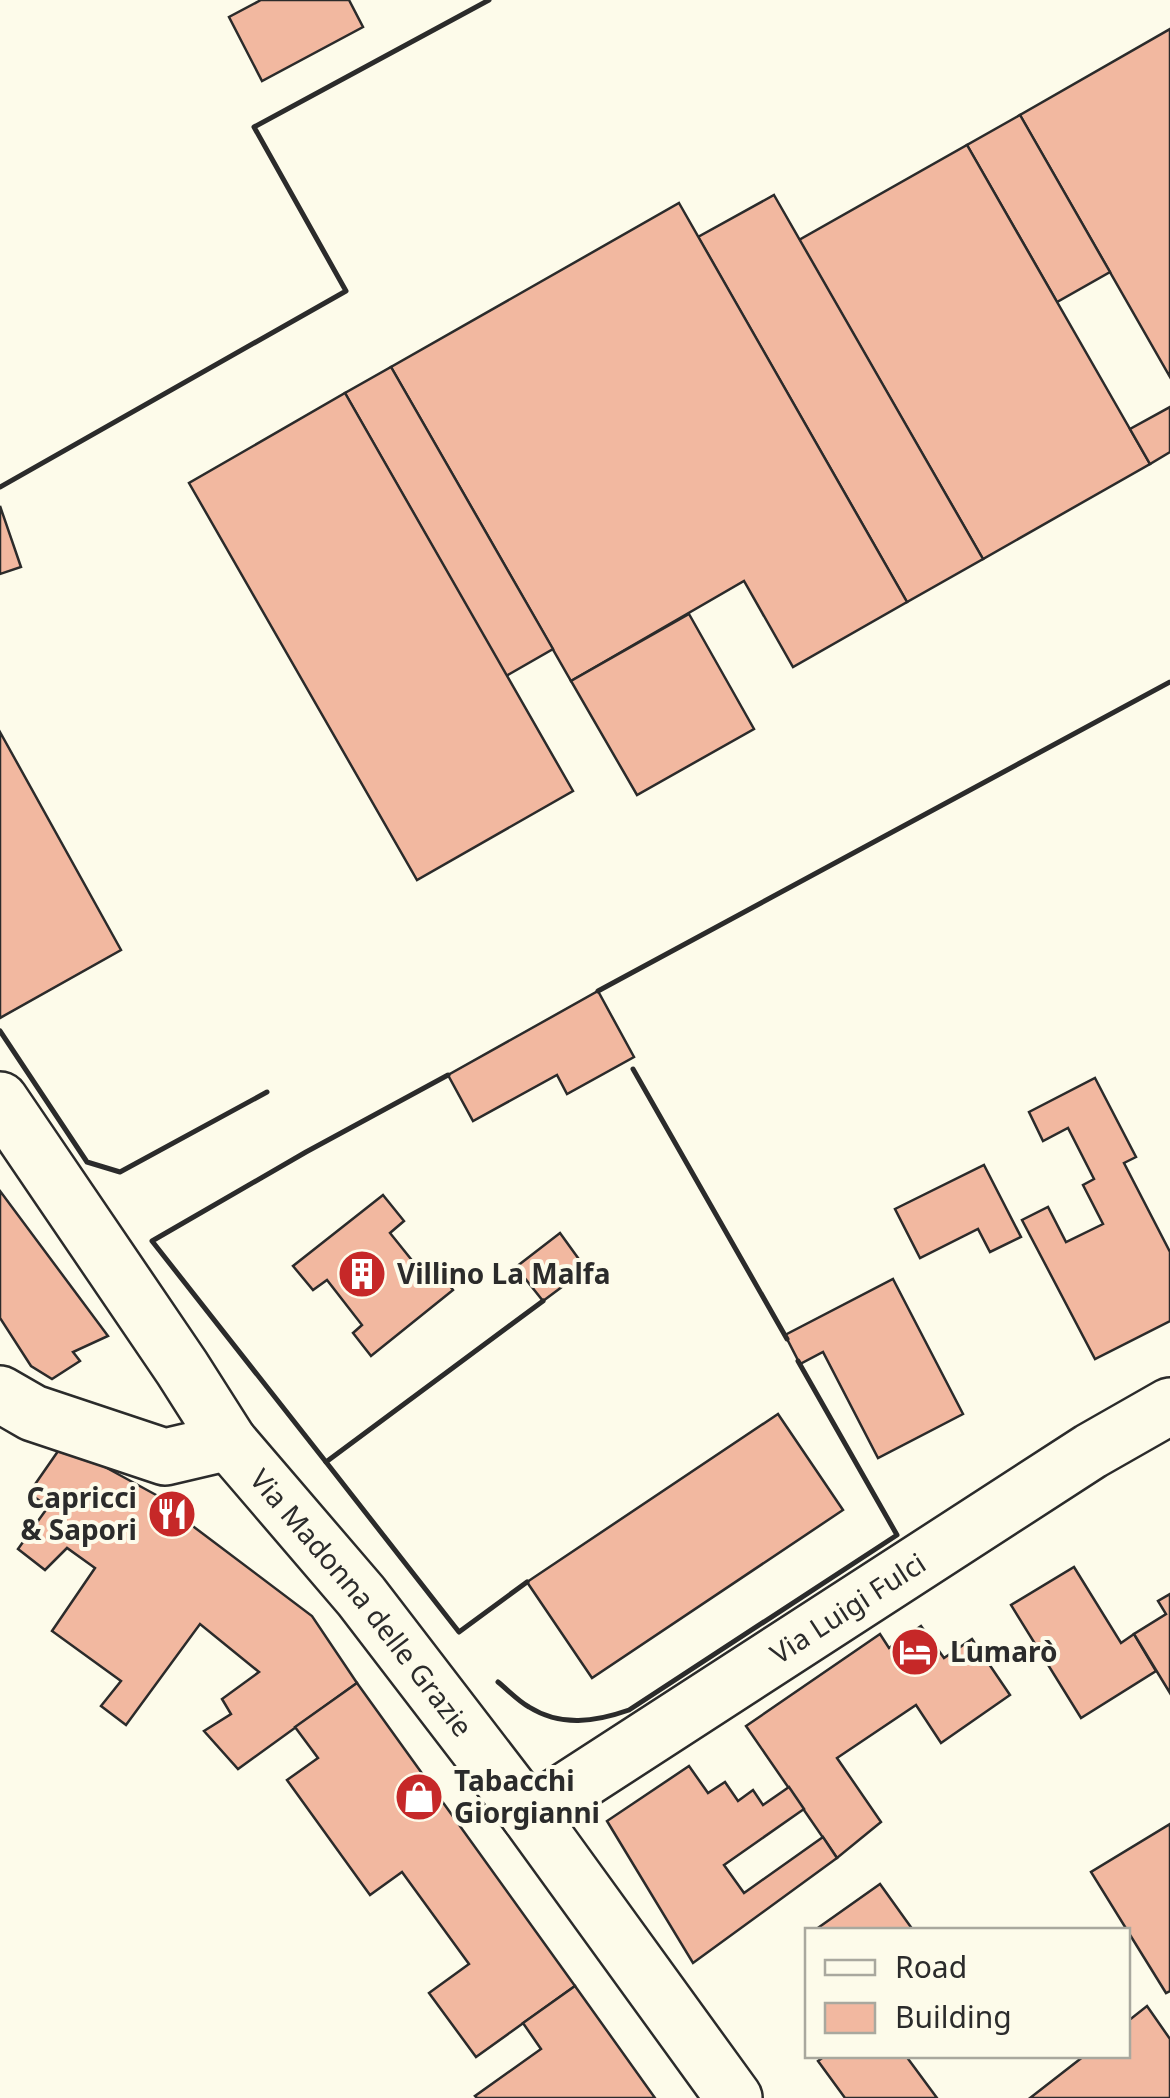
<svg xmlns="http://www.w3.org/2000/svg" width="1170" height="2098" viewBox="0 0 1170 2098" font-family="'Noto Sans',sans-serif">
<rect width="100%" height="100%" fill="#fdfbea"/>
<g fill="#f2b8a0" stroke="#2b2b2b" stroke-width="2.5">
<path d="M261,0H349L363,27L262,81L229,17Z"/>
<path d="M1170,29V377L1020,115Z"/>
<path d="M1020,115L1110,272L1057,302L967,145Z"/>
<path d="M967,145L1150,464L983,559L799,240Z"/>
<path d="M774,195L983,559L907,602L698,237Z"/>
<path d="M679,203L907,602L793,667L744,581L571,681L391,367Z"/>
<path d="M391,367L553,649L506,676L345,393Z"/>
<path d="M345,393L573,791L417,880L189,483Z"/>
<path d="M1170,407V452L1150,464L1130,429Z"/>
<path d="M0,506L21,567L0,574Z"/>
<path d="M689,614L754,729L637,795L571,681Z"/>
<path d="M0,732L121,950L0,1018Z"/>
<path d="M598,991L634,1057L567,1094L557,1075L473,1121L448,1075Z"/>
<path d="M1095,1078L1136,1157L1124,1163L1170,1252V1321L1095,1359L1022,1220L1048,1207L1066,1242L1103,1224L1083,1185L1094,1179L1068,1128L1043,1141L1029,1112Z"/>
<path d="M984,1165L1021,1237L990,1252L978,1229L920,1258L895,1209Z"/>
<path d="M0,1191L108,1336L73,1352L80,1361L52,1379L31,1366L0,1318Z"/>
<path d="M383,1195L404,1221L390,1233L427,1279L438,1270L453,1290L371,1356L353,1333L362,1325L327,1280L313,1290L293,1266Z"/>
<path d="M560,1233L586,1269L543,1301L516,1267Z"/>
<path d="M893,1279L963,1414L878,1458L823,1352L800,1364L785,1335Z"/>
<path d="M778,1414L843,1510L592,1678L527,1582Z"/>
<path d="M63,1444L189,1513L186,1521L312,1616L357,1683L238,1769L204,1731L231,1714L222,1699L259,1672L200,1624L126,1725L101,1706L121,1681L52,1631L95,1568L67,1548L45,1570L18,1549L48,1507L29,1493Z"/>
<path d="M1074,1567L1121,1643L1134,1634L1156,1671L1081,1718L1011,1605Z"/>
<path d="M1170,1594V1693L1134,1634L1166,1614L1158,1601Z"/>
<path d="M921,1626L944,1658L972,1639L1010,1695L941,1743L916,1705L837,1758L881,1822L837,1858L746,1726L880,1634L889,1648Z"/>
<path d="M357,1683L575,1986L476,2057L429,1993L469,1964L402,1872L370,1895L287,1780L318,1758L295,1727Z"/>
<path d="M689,1766L708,1793L725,1782L738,1801L753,1790L763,1805L789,1787L804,1809L724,1865L744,1893L823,1837L837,1858L693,1963L607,1821Z"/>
<path d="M1170,1824V1991L1166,1993L1091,1872Z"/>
<path d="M880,1884L913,1930H815Z"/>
<path d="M575,1986L655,2098H477L475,2096L541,2049L523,2023Z"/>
<path d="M1147,2006L1170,2039V2098H1030L1084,2056H1128V2021Z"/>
<path d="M825,2056H906L937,2098H845L818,2061Z"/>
</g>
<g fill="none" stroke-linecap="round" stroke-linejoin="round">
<g stroke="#2b2b2b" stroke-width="60">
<g id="minor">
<path d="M0,1394L33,1413L165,1457L229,1442"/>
<path id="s1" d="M529,1815L1091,1451L1170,1406"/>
</g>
</g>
<g stroke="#2b2b2b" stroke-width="60">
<g id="major">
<path id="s2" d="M0,1100L182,1368L229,1442L361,1596L529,1815L734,2098"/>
</g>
</g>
<use href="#minor" stroke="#fdfbea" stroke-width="55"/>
<use href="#major" stroke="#fdfbea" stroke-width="55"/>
<g stroke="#2b2b2b" stroke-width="5">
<path d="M0,487L346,291L254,127L489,0"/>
<path d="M598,991L1170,682"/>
<path d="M0,1031L87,1162L120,1172L267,1092"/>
<path d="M633,1069L787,1339"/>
<path d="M448,1075L306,1152L152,1241L326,1462L543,1301"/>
<path d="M326,1462L459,1632L527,1582"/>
<path d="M498,1682C508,1690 518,1701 529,1707C561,1727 595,1722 629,1710L897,1535L798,1361"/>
</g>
</g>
<defs>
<g id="building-disc" transform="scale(2.5)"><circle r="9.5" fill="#c62828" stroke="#fdfbea"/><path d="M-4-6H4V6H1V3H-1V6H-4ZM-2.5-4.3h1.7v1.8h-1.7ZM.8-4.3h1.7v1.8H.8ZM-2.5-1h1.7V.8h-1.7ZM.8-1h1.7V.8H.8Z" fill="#fff"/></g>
<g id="restaurant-disc" transform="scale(2.5)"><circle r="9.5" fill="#c62828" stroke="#fdfbea"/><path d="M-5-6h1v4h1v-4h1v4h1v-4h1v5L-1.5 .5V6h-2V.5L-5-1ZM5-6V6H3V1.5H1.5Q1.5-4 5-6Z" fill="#fff"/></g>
<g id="hotel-disc" transform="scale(2.5)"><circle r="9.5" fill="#c62828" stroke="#fdfbea"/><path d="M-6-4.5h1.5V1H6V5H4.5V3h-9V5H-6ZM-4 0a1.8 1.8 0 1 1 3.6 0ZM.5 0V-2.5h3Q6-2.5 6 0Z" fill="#fff"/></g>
<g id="shop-disc" transform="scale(2.5)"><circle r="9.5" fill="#c62828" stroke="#fdfbea"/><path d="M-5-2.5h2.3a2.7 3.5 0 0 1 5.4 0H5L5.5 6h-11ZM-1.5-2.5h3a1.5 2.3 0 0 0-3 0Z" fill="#fff"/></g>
</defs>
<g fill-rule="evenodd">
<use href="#building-disc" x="362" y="1274"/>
<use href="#restaurant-disc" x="172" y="1514"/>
<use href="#hotel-disc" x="915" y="1652"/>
<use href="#shop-disc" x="419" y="1797"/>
</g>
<g text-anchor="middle" stroke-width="8" stroke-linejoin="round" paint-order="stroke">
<g font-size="28" font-weight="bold" fill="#2b2b2b" stroke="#fdfbea" text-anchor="start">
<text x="397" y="1284">Villino La Malfa</text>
<text x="137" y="1508" text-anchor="end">Capricci<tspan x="137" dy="32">&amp; Sapori</tspan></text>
<text x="950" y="1662">Lumarò</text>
<text x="454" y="1791">Tabacchi<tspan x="454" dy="32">Giorgianni</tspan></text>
</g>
<g font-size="28" fill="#2b2b2b" stroke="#fdfbea">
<text dy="10" stroke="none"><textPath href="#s2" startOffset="620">Via Madonna delle Grazie</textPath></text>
<text dy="10" stroke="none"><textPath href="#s1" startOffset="380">Via Luigi Fulci</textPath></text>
</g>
</g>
<rect x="805" y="1928" width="325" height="130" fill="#fdfbea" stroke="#a9a89e" stroke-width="2.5"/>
<rect x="825" y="1960" width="50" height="15" fill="#fdfbea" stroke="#a9a89e" stroke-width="2.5"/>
<text x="895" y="1978" font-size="30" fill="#2b2b2b">Road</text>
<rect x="825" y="2003" width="50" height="30" fill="#f2b8a0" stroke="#a9a89e" stroke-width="2.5"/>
<text x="895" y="2028" font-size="30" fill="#2b2b2b">Building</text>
</svg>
